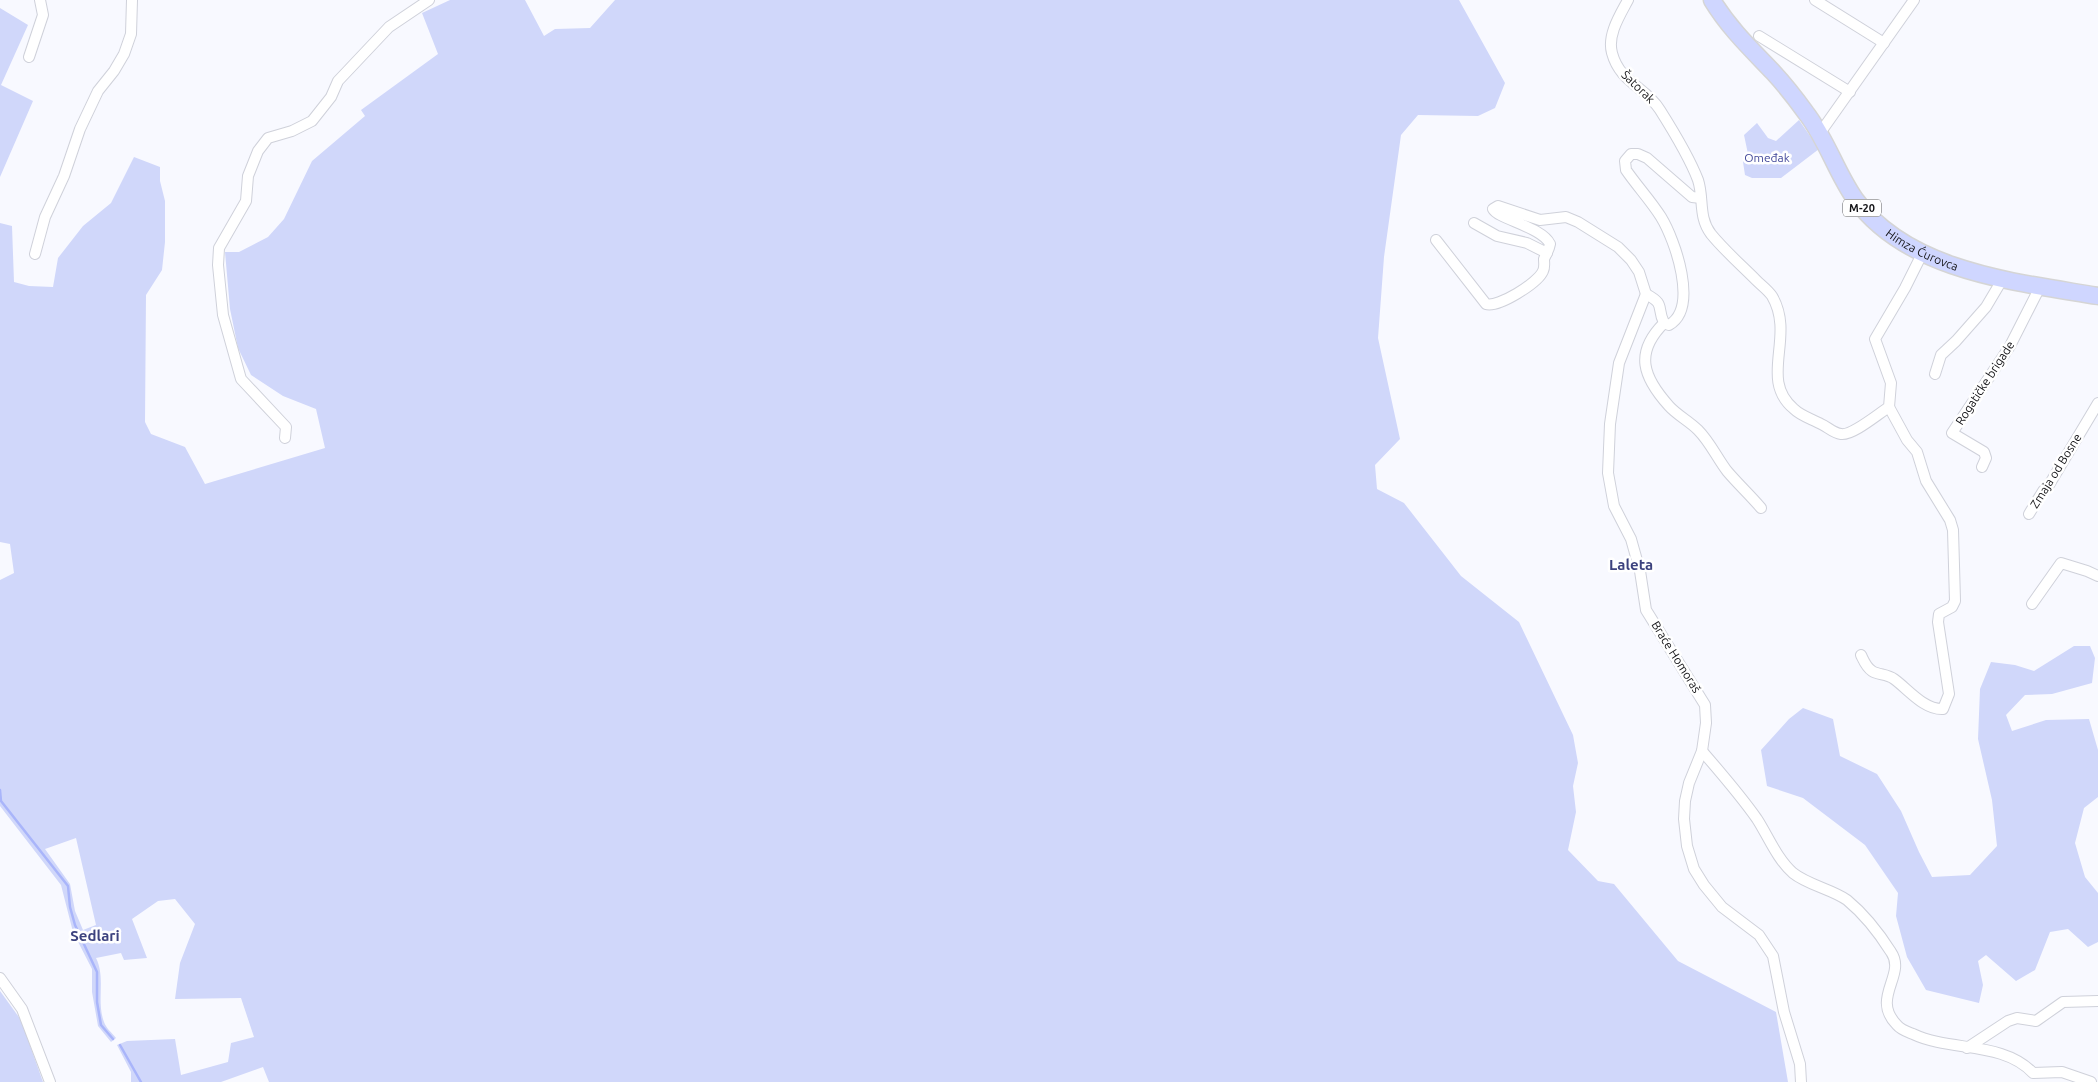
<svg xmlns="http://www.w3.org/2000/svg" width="2098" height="1082" viewBox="0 0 2098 1082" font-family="Ubuntu,sans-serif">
<rect width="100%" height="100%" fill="#f8f9ff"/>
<g fill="#d0d7fa" fill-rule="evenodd">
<path d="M450,0H525L544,36L555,29L590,28L615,0H1459L1505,83L1495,108L1478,116L1418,115L1401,135L1384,257L1378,338L1400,439L1375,465L1377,489L1404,503L1461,576L1519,622L1573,735L1578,763L1573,786L1576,812L1568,850L1598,881L1614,884L1678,961L1776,1012L1788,1082H269L263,1067L221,1082H131V1072L117,1045L127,1041L175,1039L181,1075L228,1062L231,1043L254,1037L241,998L175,999L180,963L195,924L175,899L158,901L132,919L147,958L124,960L121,953L96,958C106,978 96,1001 104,1022C106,1028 112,1033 116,1038L111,1042L98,1026L92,992V969L73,932L61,885L0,806V580L14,573L10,544L0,542V223L12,226L14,282L29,286L53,287L58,258L83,226L111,203L134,157L160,167V181L165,201V242L162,270L146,295L145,422L151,434L185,447L205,484L325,448L316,409L283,396L251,375L238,348L230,309L225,252H239L268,237L284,219L312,161L365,116L361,110L438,54L422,13ZM76,838L96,925L83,930L75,911L70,884L45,849Z"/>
<path d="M0,8L28,25L1,85L33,101L0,177Z"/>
<path d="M1799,120L1819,149L1781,178H1752L1745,175L1743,162L1744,156L1748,154L1744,135L1757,123L1768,138L1776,141Z"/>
<path d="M2074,646H2090L2095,658L2092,683L2052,694L2025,695L2006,715L2012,731L2046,720L2089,719L2098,750V797L2084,808L2075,843L2085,877L2098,893V942L2088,947L2068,929L2050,932L2035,970L2016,981L1986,955L1978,961L1983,985L1979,1003L1926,990L1907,957L1896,916L1898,893L1865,845L1803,798L1767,786L1761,750L1789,719L1803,708L1833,719L1840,756L1877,774L1901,811L1919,852L1932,877L1970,875L1997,846L1992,800L1978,739L1980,689L1991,662L2015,665L2034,671Z"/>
<path d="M0,991L21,1020L43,1082H0Z"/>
</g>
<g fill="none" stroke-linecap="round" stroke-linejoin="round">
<g stroke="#a9b5fa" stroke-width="2.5">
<path d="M0,790L1,801L68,886L70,907L75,925L97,972V1002L101,1025L113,1039"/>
<path d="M120,1045L141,1082"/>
</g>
<g stroke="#cfd1da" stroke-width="12">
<g id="minor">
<path d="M1628,0C1620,15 1607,35 1612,53C1620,83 1646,87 1660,110C1672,129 1690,159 1698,180C1704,198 1698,217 1711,234C1724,250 1741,265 1756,280C1761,285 1768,290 1772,296C1796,337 1758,379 1794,409C1801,416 1812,419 1821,424C1828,427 1833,433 1841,434C1852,436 1878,414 1889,407L1891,383L1875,339L1905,288L1922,254"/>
<path d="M1815,0L1884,43"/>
<path d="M1759,36L1850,92"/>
<path d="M29,57L43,15L40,0"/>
<path d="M1820,133L1914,0"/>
<path d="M1701,198L1692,197L1647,158L1638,154H1631L1625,161L1626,170C1637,186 1651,201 1661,217C1675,240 1699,308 1669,325L1664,323C1656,306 1666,305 1646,294L1619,363L1610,424L1608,473L1614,506L1631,539L1640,571L1646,610L1705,705L1706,723L1702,751L1689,783L1685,801L1684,819L1687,846L1694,869L1704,885L1722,907L1759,935L1773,956L1784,1012L1800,1064L1801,1082"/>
<path d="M1474,223L1497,236L1527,243L1547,253"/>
<path d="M1436,240L1486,304C1498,308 1538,283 1543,271C1545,267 1544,263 1544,259C1546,254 1549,250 1550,244C1542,227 1498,219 1493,209L1498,206L1540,220L1566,217L1578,222L1618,247L1631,260L1639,272L1646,294"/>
<path d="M35,254L45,217L64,176L80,129L98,91L114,71L124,54L131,34L132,0"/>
<path d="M1664,323C1634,353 1643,377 1669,406C1677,415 1689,421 1698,430C1710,442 1717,458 1727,471C1738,484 1750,495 1761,508"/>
<path d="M1935,374L1941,355L1956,341L1986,307L2002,280"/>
<path d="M285,438L286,427L241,379L223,315L218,265L219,248L246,201L248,176L258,151L268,138L292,131L312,121L331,97L338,81L389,27L429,0"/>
<path d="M1982,467L1986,458L1984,452L1952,433L2010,346L2041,285"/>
<path d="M2029,514L2043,491L2049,485L2098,403"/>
<path d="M2032,604L2061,563L2087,571L2098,576"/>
<path d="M1861,655C1864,661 1866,667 1872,671C1878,675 1887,674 1894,679C1908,689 1924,710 1943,709L1949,694L1938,622L1939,614L1952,607L1955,601L1953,530L1950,520L1926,481L1917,452L1907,440L1889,407"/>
<path d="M1702,751C1721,773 1741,796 1757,819C1768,836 1777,859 1793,873C1808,885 1831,889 1847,900C1864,914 1879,933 1891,952C1907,975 1870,998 1897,1025C1901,1030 1908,1032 1913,1034C1951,1052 2003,1041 2033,1073L2062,1072L2091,1082"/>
<path d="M0,978L22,1009L50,1082"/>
<path d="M1967,1048L2008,1021L2017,1018L2036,1021L2063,1002L2098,1001"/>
</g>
</g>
<g stroke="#d5d5d5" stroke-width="19">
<g id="primary">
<path id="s1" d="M1712,0C1729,28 1751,49 1773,72C1785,85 1796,99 1806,113C1827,140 1836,172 1855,199C1908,272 2016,282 2098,296"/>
</g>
</g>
<use href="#minor" stroke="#fff" stroke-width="10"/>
<use href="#primary" stroke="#cfd6ff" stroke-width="16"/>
</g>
<g text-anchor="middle" stroke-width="5" stroke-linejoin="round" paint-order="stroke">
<rect fill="#fff" stroke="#5a5a5c" stroke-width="1" x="1843" y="199.5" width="38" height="17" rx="4"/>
<g font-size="11" font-weight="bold" fill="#131316">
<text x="1862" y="212">M-20</text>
</g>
<g font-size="12" fill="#131316" stroke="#fff">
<text transform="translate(1638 87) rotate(44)" y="4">Šatorak</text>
<text dy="4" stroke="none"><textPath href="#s1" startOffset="332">Himza Ćurovca</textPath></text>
<text transform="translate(1985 383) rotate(-57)" y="4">Rogatičke brigade</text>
<text transform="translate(2056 471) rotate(-58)" y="4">Zmaja od Bosne</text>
<text transform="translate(1676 657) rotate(58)" y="4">Braće Homoraš</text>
</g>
<g font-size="12" fill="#43499a" stroke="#fff">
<text x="1767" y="162">Omeđak</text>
</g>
<g font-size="15" font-weight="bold" fill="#3c427e" stroke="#fff">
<text x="1631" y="570">Laleta</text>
<text x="95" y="941">Sedlari</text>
</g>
</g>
</svg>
